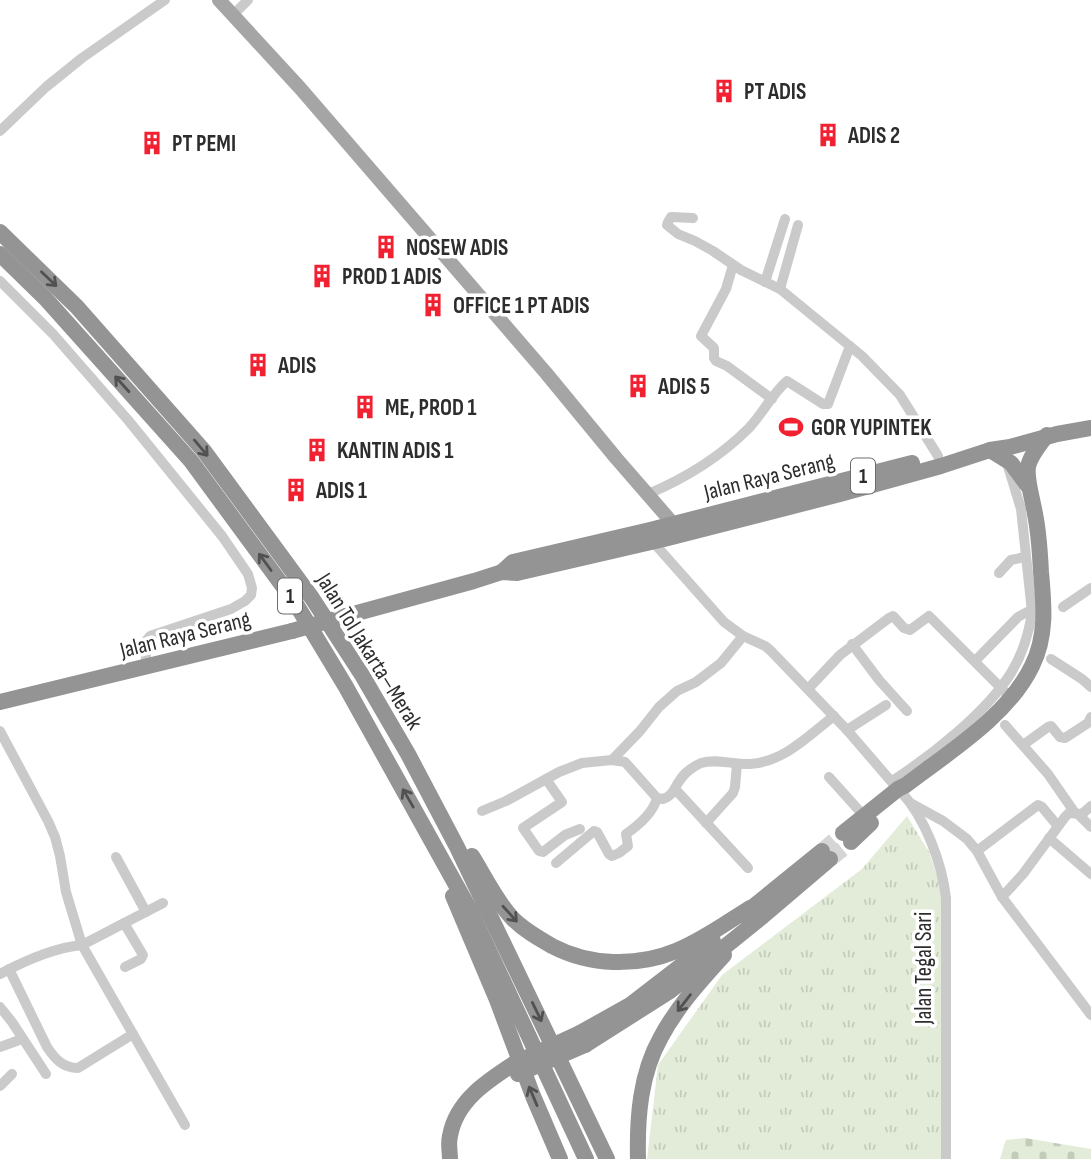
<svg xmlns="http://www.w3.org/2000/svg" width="1091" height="1159" viewBox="0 0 1091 1159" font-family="'Sofia Sans Condensed',sans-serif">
<defs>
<pattern id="grass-tufts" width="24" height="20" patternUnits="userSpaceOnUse" patternTransform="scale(1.75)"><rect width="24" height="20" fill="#e3ecd9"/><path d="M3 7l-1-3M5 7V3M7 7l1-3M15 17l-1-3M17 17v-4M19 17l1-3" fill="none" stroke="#c3cbbb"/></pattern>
<pattern id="cemetery-stones" width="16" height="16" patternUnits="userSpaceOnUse" patternTransform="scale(1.75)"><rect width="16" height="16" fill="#e3ecd9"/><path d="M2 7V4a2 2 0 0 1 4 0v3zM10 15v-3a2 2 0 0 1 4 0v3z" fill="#c3cbbb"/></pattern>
</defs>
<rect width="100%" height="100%" fill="#fff"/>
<path fill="url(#grass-tufts)" d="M907,816L929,852L942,890L941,1159H647L658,1065L722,975L862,869Z"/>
<path fill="url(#cemetery-stones)" d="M1025,1138L1091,1149V1159H1000L1006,1140Z"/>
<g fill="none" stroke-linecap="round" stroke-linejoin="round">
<g stroke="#d5d5d5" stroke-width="16" stroke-dasharray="16 8" stroke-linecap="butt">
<path d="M822,851L843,833"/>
<path d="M830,859L851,842"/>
</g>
<g stroke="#cacaca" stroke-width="10">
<path d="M233,15L248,0"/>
<path d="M0,131L46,87L82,58L165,0"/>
<path d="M693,218L671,217L668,222L667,225L678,234L695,241L713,251L741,270L780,289L862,356L900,395L938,456"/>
<path d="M733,265L726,289L701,336L714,348V358L716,361L727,366L772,399"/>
<path d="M0,281L53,334L128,420L222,536L248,574L252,588L251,595L245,601L231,609L150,636L146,641V667"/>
<path d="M765,282L785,219"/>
<path d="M780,289L798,225"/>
<path d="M648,494C686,478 720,457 749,428C763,413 772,394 787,381L823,404H828L850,346"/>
<path d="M653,542L724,622L743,636L765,646L770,650L847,730L896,787"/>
<path d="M999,573L1011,560L1025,557"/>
<path d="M1063,607L1091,588"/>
<path d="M852,644L879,680L907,711"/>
<path d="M1051,659L1082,679L1091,687"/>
<path d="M975,661L1018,617L1027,612H1032"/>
<path d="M808,689L840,655L889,618L893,616L904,628L910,630L929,616L1005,692"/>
<path d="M1005,725L1048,774L1075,813"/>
<path d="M847,730L886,705"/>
<path d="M0,731L48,821L55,837L60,856L66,892L82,945L185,1125"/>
<path d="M1023,745L1048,727L1051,726L1060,737L1065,738L1088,723L1091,717"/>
<path d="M612,760L640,731L659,707L677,691L696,682L721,663L743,636"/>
<path d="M829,777L864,816"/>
<path d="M546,779L562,802L523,828L539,851L543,852L565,835L580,829"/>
<path d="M892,781C931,756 986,713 1011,673C1022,655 1029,633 1032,612L1021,509L1007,463"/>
<path d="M675,789L748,868"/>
<path d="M902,793C925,818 942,863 946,898V1159"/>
<path d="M912,804L943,821L967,839L977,851L1002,897L1091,1015"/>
<path d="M482,811L506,801L559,772L582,763L612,760L625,762L657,798L663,799C674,795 674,788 680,780C684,773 694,766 701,763C717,758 734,765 750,764C784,762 808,736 834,716"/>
<path d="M1079,815L1091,827"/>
<path d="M706,823L733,793L735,787L737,764"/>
<path d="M1049,838L1091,874"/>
<path d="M977,851L1038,805L1042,807L1057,825"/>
<path d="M116,857L146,912"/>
<path d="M556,863L594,831L597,832L609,854L612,856L619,853L628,846L626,834C639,825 653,813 657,798"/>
<path d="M1002,897L1023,874L1065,817L1069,813L1082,814L1091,806"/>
<path d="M124,923L143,955L141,959L125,967"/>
<path d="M9,969L47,1047C55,1059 63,1068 78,1068L133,1034"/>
<path d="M0,974C26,960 53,948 82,945L163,903"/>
<path d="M0,1007L12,1022L46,1074"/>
<path d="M0,1047L22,1039"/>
<path d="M0,1086L12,1074"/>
</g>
<path stroke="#a5a5a5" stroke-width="14" d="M219,0L300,88L546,373L616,458L669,519L676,532"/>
<g stroke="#949494" stroke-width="16">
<path d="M0,232L77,307L204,451L312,598L362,675L408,754L457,847L607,1159"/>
<path d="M0,254L45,298L191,461L296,604L346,687L470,910L586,1159"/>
<path d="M990,450L1011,463L1028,486"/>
<path d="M502,572L513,562L650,530L912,463"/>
<path d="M346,616L474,581L502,572L517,573L664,539L840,494L941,466L990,450L1010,447L1057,434L1091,428"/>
<path d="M0,702L292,631"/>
<path d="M843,833L898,789L906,785C949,752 1008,716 1032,666C1047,636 1044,605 1041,572C1040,553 1039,533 1035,514C1033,501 1026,479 1028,467C1030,456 1040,444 1047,435"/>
<path d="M851,842L871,823"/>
<path d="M472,856C485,877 496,901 513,919C524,930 538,938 552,946C590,966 637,967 676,951C703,940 726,923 750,908"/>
<path d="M453,896L497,1000L533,1096L560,1159"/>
<path d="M743,915L822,851"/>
<path d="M580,1033L630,1005L713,941"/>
<path d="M585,1045L670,991L763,916L830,859"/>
<path d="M450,1159C450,1152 448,1144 450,1136C456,1101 487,1081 515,1063"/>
<path d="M638,1159C637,1118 640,1074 661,1037C677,1007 701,980 724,955"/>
</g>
<g stroke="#949494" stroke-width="16">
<path d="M292,631L346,616"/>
<path d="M515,1063L580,1033"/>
<path d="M518,1074L585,1045"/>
</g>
</g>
<defs><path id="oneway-shaft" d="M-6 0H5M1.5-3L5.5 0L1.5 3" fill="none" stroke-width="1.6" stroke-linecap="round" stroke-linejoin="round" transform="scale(1.75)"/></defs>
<g stroke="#515151">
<use href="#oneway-shaft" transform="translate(49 279) rotate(44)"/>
<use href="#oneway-shaft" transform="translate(122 384) rotate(-132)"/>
<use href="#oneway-shaft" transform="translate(201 448) rotate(50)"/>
<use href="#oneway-shaft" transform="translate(265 562) rotate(-126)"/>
<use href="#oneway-shaft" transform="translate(408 798) rotate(-120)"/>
<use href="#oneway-shaft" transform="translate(510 914) rotate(48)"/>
<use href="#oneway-shaft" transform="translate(684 1003) rotate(128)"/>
<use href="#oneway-shaft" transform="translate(537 1012) rotate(64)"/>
<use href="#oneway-shaft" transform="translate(533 1096) rotate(-113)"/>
</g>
<defs>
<g id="building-bare" transform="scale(1.89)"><path d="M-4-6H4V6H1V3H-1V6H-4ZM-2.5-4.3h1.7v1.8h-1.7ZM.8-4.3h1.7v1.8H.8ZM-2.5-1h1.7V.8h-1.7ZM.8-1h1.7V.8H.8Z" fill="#f22132" stroke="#fff" stroke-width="2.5" paint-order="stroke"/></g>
<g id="stadium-bare" transform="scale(1.89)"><path d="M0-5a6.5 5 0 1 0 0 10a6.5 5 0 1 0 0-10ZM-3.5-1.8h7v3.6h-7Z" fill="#f22132" stroke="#fff" stroke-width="2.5" paint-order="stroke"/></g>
</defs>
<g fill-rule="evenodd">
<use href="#building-bare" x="724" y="91"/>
<use href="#building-bare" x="828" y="135"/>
<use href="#building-bare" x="152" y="143"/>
<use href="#building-bare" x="386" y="247"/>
<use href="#building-bare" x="322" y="276"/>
<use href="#building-bare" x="433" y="305"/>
<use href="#building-bare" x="258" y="365"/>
<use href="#building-bare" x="638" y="386"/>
<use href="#building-bare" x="365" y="407"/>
<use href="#stadium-bare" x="791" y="427"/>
<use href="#building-bare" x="317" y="450"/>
<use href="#building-bare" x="296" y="490"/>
</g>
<g text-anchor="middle" stroke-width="7" stroke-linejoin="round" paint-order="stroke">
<g fill="#fff" stroke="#6c6c6c" stroke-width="2">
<rect x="851" y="458.5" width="24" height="35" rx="5"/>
<rect x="278" y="578.5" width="24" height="35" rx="5"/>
</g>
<g font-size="21" font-weight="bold" fill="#2d2d2d">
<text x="863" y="483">1</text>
<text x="290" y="603">1</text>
</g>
<g font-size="23" font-weight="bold" fill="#2d2d2d" stroke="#fff" text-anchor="start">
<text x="744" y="99">PT ADIS</text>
<text x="848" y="143">ADIS 2</text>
<text x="172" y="151">PT PEMI</text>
<text x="406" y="255">NOSEW ADIS</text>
<text x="342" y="284">PROD 1 ADIS</text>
<text x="453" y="313">OFFICE 1 PT ADIS</text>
<text x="278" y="373">ADIS</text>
<text x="658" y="394">ADIS 5</text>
<text x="385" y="415">ME, PROD 1</text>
<text x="811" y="435">GOR YUPINTEK</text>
<text x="337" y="458">KANTIN ADIS 1</text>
<text x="316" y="498">ADIS 1</text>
</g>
<g font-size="23" fill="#2d2d2d" stroke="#fff">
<text transform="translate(769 476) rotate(-14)" y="8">Jalan Raya Serang</text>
<text transform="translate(185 634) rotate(-14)" y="8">Jalan Raya Serang</text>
<text transform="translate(370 651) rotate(58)" y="8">Jalan Tol Jakarta–Merak</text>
<text transform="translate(923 968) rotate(-90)" y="8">Jalan Tegal Sari</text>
</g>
</g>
</svg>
